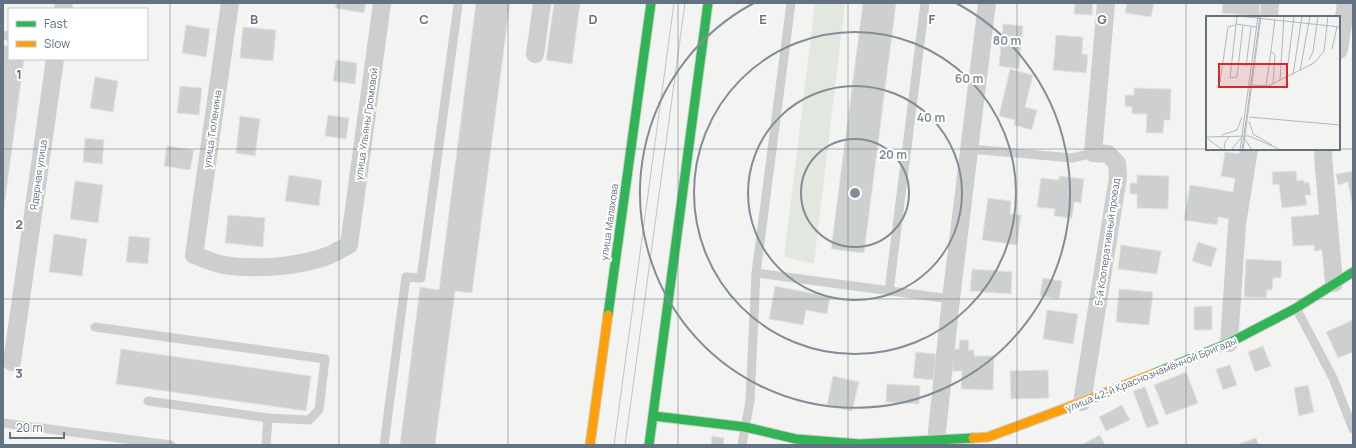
<svg xmlns="http://www.w3.org/2000/svg" width="1356" height="448" viewBox="0 0 1356 448" font-family="Manrope,sans-serif">
<rect width="100%" height="100%" fill="#f3f4f1"/>
<path fill="#e2e7df" d="M815,3H845L814,264L784,257Z"/>
<g fill="#ced0d0" stroke="#e2e3e1">
<path d="M336,3H366L364,13L335,8Z"/>
<path d="M476,3H510L472,293L455,291L435,445H400L420,287L439,290Z"/>
<path d="M554,3L580,4L572,64L546,60Z"/>
<path d="M863,3H896L864,253L831,249Z"/>
<path d="M1075,3H1093L1092,15L1074,14Z"/>
<path d="M1127,3H1154L1151,17L1125,13Z"/>
<path d="M1223,3H1260L1259,16L1222,13Z"/>
<path d="M1003,24L1023,26L1019,69L999,66Z"/>
<path d="M186,25L210,29L206,57L182,53Z"/>
<path d="M243,27L276,30L273,61L240,58Z"/>
<path d="M1056,35L1083,37L1082,54L1088,55L1086,73L1053,70Z"/>
<path d="M3,45L9,46V59H24L3,215Z"/>
<path d="M336,60L357,63L355,84L333,81Z"/>
<path d="M1010,69L1033,75L1025,107L1037,110L1032,130L1014,125L1015,120L999,116Z"/>
<path d="M95,77L118,81L113,112L90,108Z"/>
<path d="M180,86L202,88L199,115L177,113Z"/>
<path d="M1134,88L1171,89L1170,120H1164L1163,133H1146L1147,114H1132V107L1125,106V95H1134Z"/>
<path d="M328,115L349,118L346,139L325,136Z"/>
<path d="M240,116L260,119L255,156L236,153Z"/>
<path d="M85,138L104,140L102,164L83,162Z"/>
<path d="M167,146L194,150L190,170L164,166Z"/>
<path d="M1225,152L1242,154L1238,179L1221,176Z"/>
<path d="M1296,171L1297,181L1304,180V183L1309,182L1311,195H1305L1307,205L1282,208L1279,184L1273,185L1272,172Z"/>
<path d="M1353,171V208L1348,182L1338,185L1336,174Z"/>
<path d="M289,175L322,180L319,206L285,201Z"/>
<path d="M1137,175L1169,176L1168,209L1137,208V194H1130V183H1137Z"/>
<path d="M1059,176L1084,179L1081,203L1074,202L1072,218L1054,216L1055,209L1037,207L1041,178L1059,180Z"/>
<path d="M75,181L103,185L98,223L70,219Z"/>
<path d="M1190,185L1234,192L1230,219L1218,217L1217,225L1184,220Z"/>
<path d="M988,198L1011,201L1010,214L1021,215L1017,245L982,240Z"/>
<path d="M1324,214L1327,249L1314,251V245L1293,246L1291,217Z"/>
<path d="M228,215L265,218L263,247L225,243Z"/>
<path d="M54,234L87,239L82,276L49,272Z"/>
<path d="M129,236L150,238L148,264L126,262Z"/>
<path d="M1198,242L1217,248L1211,267L1192,261Z"/>
<path d="M1121,245L1161,251L1157,274L1118,269Z"/>
<path d="M1246,259L1282,261L1281,278H1273L1272,290H1267L1266,298L1244,297Z"/>
<path d="M972,269L1012,272L1011,294L970,291Z"/>
<path d="M1043,278L1062,281L1059,299L1040,296Z"/>
<path d="M775,286L830,297L827,314L806,310L803,325L769,319Z"/>
<path d="M1119,289L1153,292L1149,325L1116,322Z"/>
<path d="M1212,306V330H1194V307Z"/>
<path d="M1047,310L1078,314L1073,344L1043,339Z"/>
<path d="M1353,320V352L1338,358L1326,332Z"/>
<path d="M960,340H969L968,350H974V356H994L993,390L961,389L962,371H953L954,349H959Z"/>
<path d="M1263,346L1271,366L1255,372L1248,352Z"/>
<path d="M121,349L311,376L306,411L116,384Z"/>
<path d="M916,352L936,354L933,380L913,378Z"/>
<path d="M1230,365L1237,385L1223,390L1216,369Z"/>
<path d="M1048,370L1049,398L1011,399L1010,371Z"/>
<path d="M1186,372L1198,403L1166,415L1154,385Z"/>
<path d="M833,376L859,382L852,411L827,405Z"/>
<path d="M887,384L920,386L919,404L886,402Z"/>
<path d="M1308,385L1314,412L1299,416L1294,388Z"/>
<path d="M1145,387L1159,424L1147,428L1133,391Z"/>
<path d="M1122,405L1130,420L1106,431L1099,417Z"/>
<path d="M1100,435L1105,445H1081Z"/>
<path d="M712,436L724,438L723,445H711Z"/>
<path d="M1256,438L1259,445H1236Z"/>
</g>
<g fill="none" stroke-linecap="round" stroke-linejoin="round">
<g stroke="#ced0d0" stroke-width="11">
<g id="fast">
<path d="M608,315L651,3"/>
<path d="M1155,373L1229,343L1296,308L1353,272"/>
<path d="M654,416L745,427L796,439L860,444L973,438"/>
<path d="M649,445L708,3"/>
</g>
</g>
<g stroke="#ced0d0" stroke-width="11">
<g id="slow">
<path d="M973,438L988,437L1082,402L1155,373"/>
<path d="M590,445L608,315"/>
</g>
</g>
<g stroke="#cdcece" stroke-width="9">
<path d="M791,3L756,273L951,299"/>
<path d="M3,35L9,36"/>
<path d="M970,149L1072,158L1093,153"/>
<path d="M889,291L925,3"/>
<path d="M1296,308L1333,378L1353,429"/>
<path d="M95,327L325,359L319,410L309,420L268,418L266,445"/>
<path d="M148,401L268,418"/>
<path d="M3,423L171,445"/>
<path d="M384,445L406,277L421,278L458,5"/>
<path d="M742,445L750,401L756,273"/>
</g>
<g stroke="#cdcece" stroke-width="18">
<path d="M230,3L194,255C203,258 213,263 223,265C255,270 299,267 330,255C336,252 343,248 349,245L382,3"/>
<path d="M63,9L64,3"/>
<path d="M1269,17L1270,3"/>
<path d="M1339,50L1346,3"/>
<path d="M535,54L542,3"/>
<path d="M1324,149L1323,157L1334,283"/>
<path d="M1229,343L1237,224L1249,149"/>
<path d="M12,362L55,59"/>
<path d="M1082,402L1118,177L1117,163L1108,154L1093,153L1106,3"/>
<path d="M936,441L951,299L987,3"/>
</g>
<use href="#fast" stroke="#30b455" stroke-width="9"/>
<use href="#slow" stroke="#ff9f0a" stroke-width="9"/>
<g stroke="#c2c3c3" stroke-width="1">
<path d="M614,445L674,3"/>
<path d="M625,445L685,3"/>
</g>
</g>
<path fill="none" stroke="#627282" stroke-width="1" stroke-opacity="0.55" d="M170,3V445M339,3V445M508,3V445M678,3V445M848,3V445M1017,3V445M1186,3V445M3,149H1353M3,299H1353"/>
<g fill="none" stroke="#818e99" stroke-width="2">
<circle cx="855" cy="193" r="54"/>
<circle cx="855" cy="193" r="107"/>
<circle cx="855" cy="193" r="161"/>
<path d="M956 3A215 215 0 1 1 754 3"/>
</g>
<g text-anchor="middle" stroke-width="4" stroke-linejoin="round" paint-order="stroke">
<g font-size="10" fill="#627282" stroke="#fff">
<text transform="translate(366 124) rotate(-82)" y="4">улица Ульяны Громовой</text>
<text transform="translate(212 129) rotate(-82)" y="4">улица Тюленина</text>
<text transform="translate(38 175) rotate(-82)" y="4">Ядерная улица</text>
<text transform="translate(609 222) rotate(-82)" y="4">улица Малахова</text>
<text transform="translate(1107 242) rotate(-82)" y="4">5-й Кооперативный проезд</text>
<text transform="translate(1151 374) rotate(-22)" y="4">улица 42-й Краснознамённой Бригады</text>
</g>
</g>
<g transform="translate(1206 16)">
<rect width="134" height="134" fill="#f3f4f1"/>
<path fill="none" stroke="#b0b8be" stroke-width="1" d="M31,0L24,62L31,61L37,9M32,0L134,11M30,8L51,11M126,33L131,11M103,44L107,36L112,0M40,51L45,11M94,55L104,0M87,59L96,0M80,63L88,0M74,65L78,0M14,66L22,11L29,9M67,68L69,39L65,35L69,3M46,69L62,70L108,47L118,35L122,0M60,70L65,35M43,101L134,109M43,105L47,118L66,129M16,119L31,114L36,101M0,121L43,120L73,133M2,123L17,134M39,123L46,134M18,134L19,126L23,121M25,134L35,122M34,134L52,0M36,134L54,0M37,134L55,0M64,134H78"/>
<path fill="#d62828" fill-opacity="0.15" stroke="#d62828" stroke-width="2" d="M13,48H81V71H13Z"/>
<rect width="134" height="134" fill="none" stroke="#627282" stroke-width="2"/>
</g>
<g font-size="13" text-anchor="middle" font-weight="bold" fill="#627282" stroke="#fff" stroke-width="4" stroke-linejoin="round" paint-order="stroke">
<text x="254" y="24">B</text>
<text x="424" y="24">C</text>
<text x="593" y="24">D</text>
<text x="763" y="24">E</text>
<text x="932" y="24">F</text>
<text x="1102" y="24">G</text>
<text x="19" y="79">1</text>
<text x="19" y="229">2</text>
<text x="19" y="378">3</text>
</g>
<circle cx="855" cy="193" r="6" fill="#818e99" stroke="#fff" stroke-width="2"/>
<g font-size="12" text-anchor="middle" font-weight="bold" fill="#818e99" stroke="#fff" stroke-width="4" stroke-linejoin="round" paint-order="stroke">
<text x="1007" y="45">80 m</text>
<text x="969" y="83">60 m</text>
<text x="931" y="122">40 m</text>
<text x="893" y="159">20 m</text>
</g>
<rect width="1356" height="448" fill="none" stroke="#627282" stroke-width="8"/>
<rect x="8" y="8" width="140" height="52" fill="#ffffff" stroke="#c0c7cd"/>
<rect x="16" y="21" width="20" height="6" fill="#30b455" stroke="#c0c7cd"/>
<text x="44" y="28" font-size="12" fill="#627282">Fast</text>
<rect x="16" y="41" width="20" height="6" fill="#ff9f0a" stroke="#c0c7cd"/>
<text x="44" y="48" font-size="12" fill="#627282">Slow</text>
<path d="M10 432v6h54v-6" fill="none" stroke="#627282" stroke-width="2"/>
<text x="16" y="432" font-size="12" fill="#627282" stroke="#ffffff" stroke-width="3" paint-order="stroke">20 m</text>
</svg>
